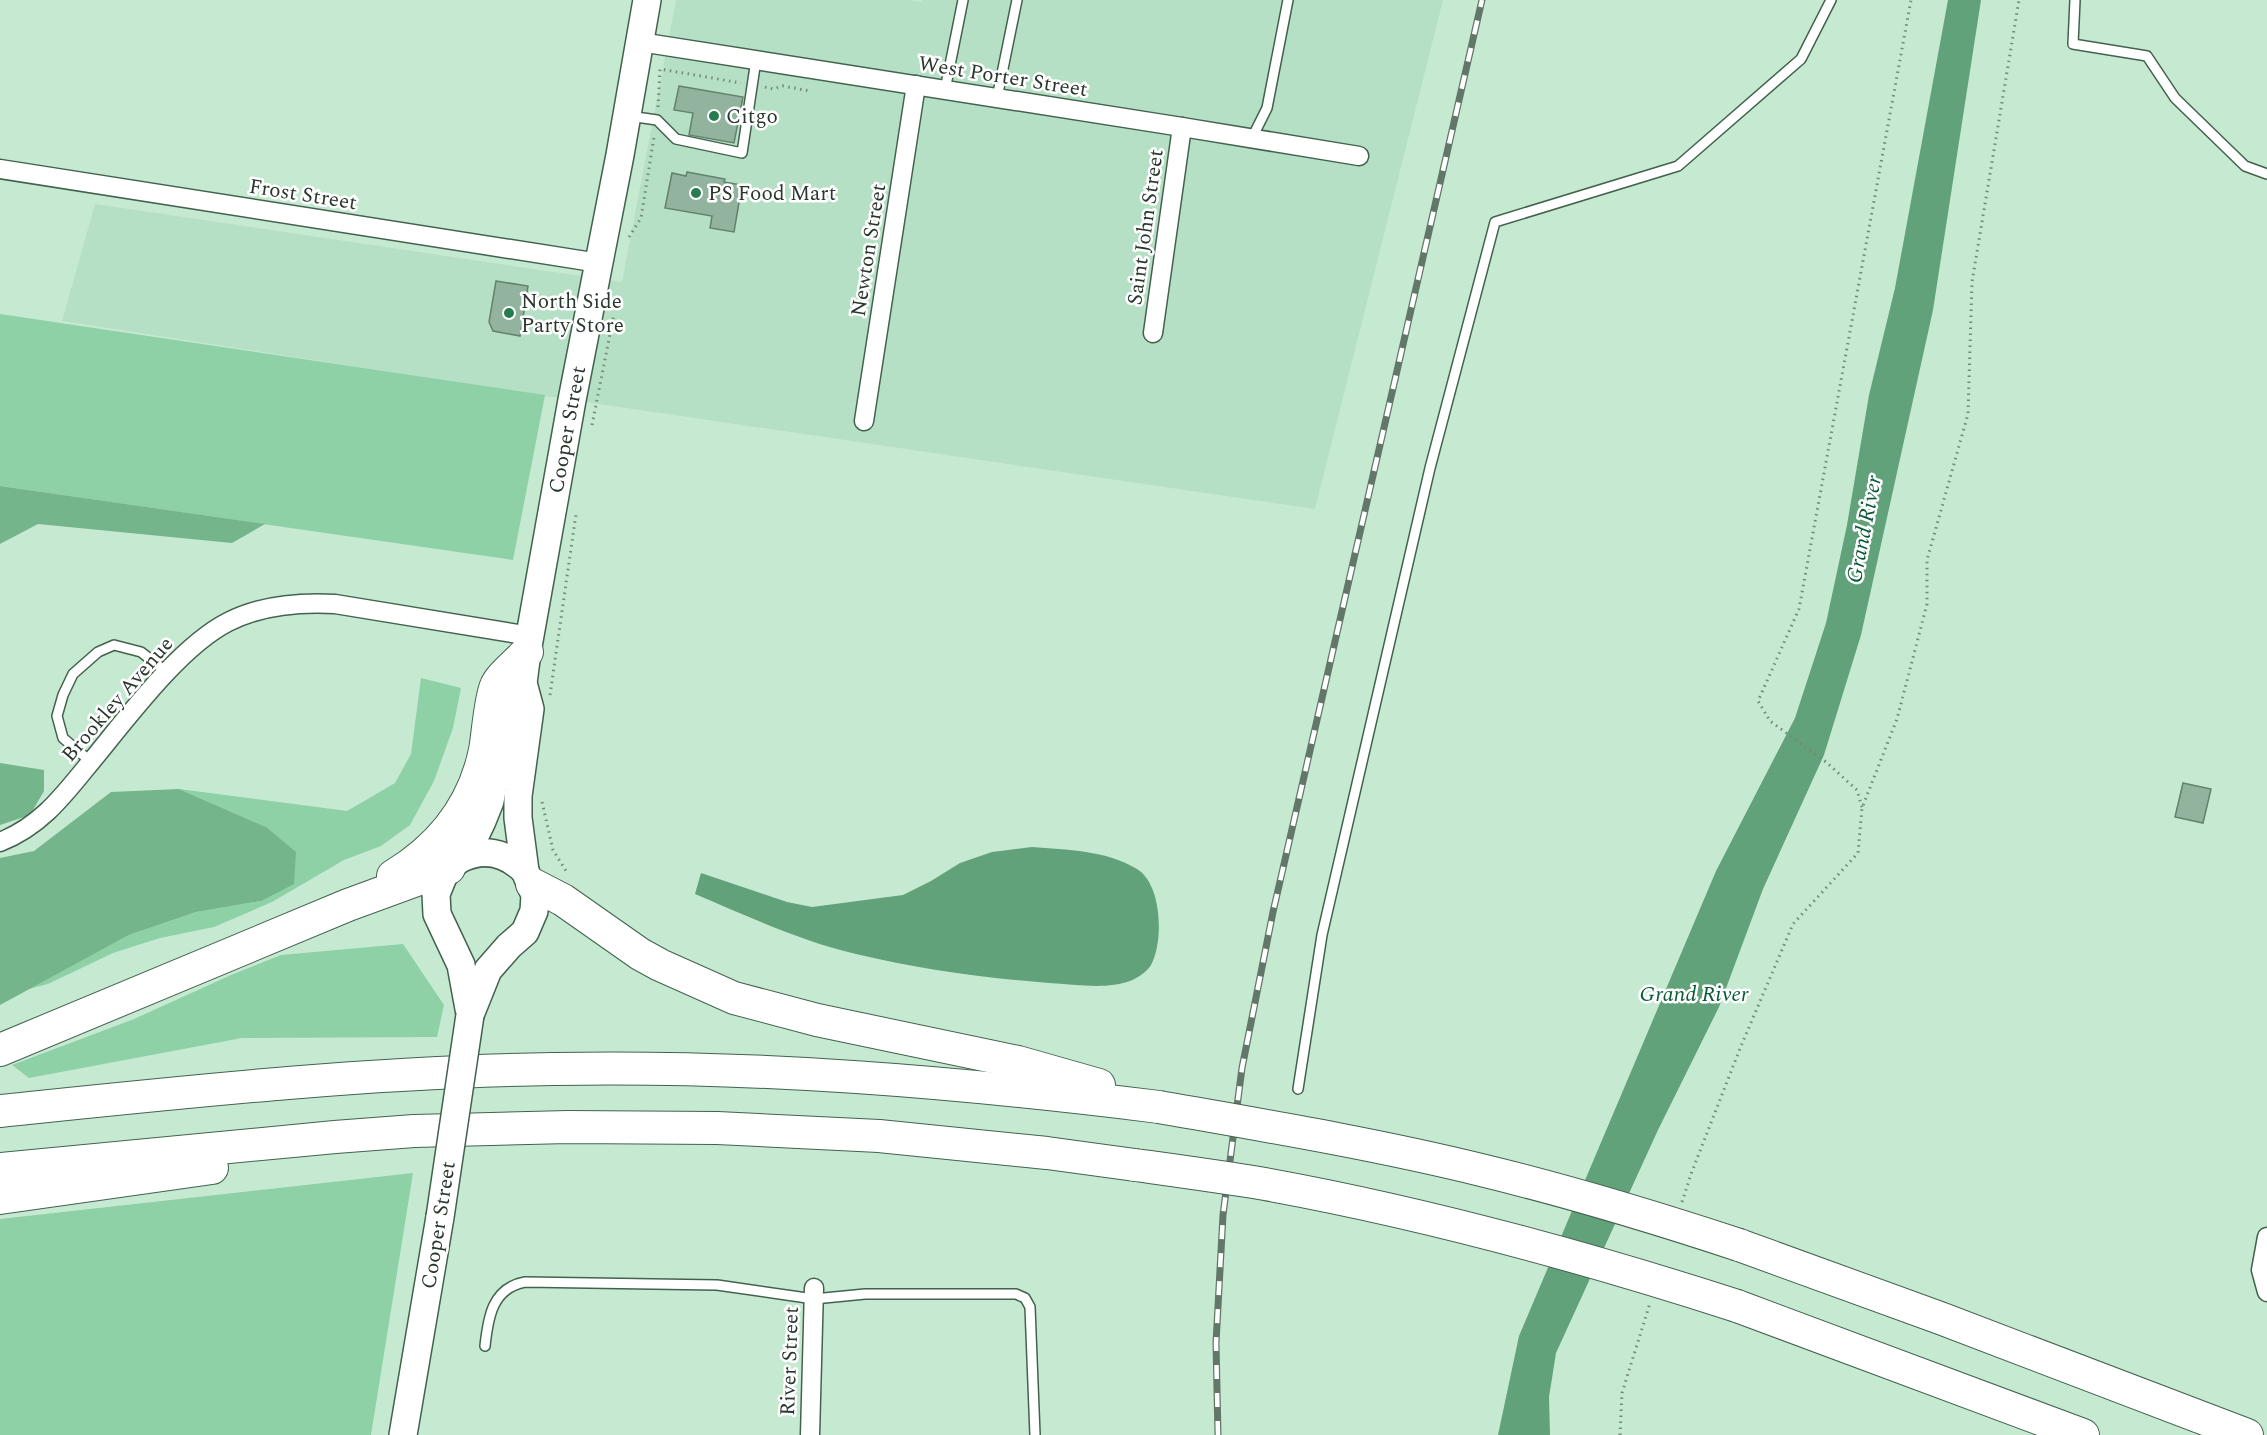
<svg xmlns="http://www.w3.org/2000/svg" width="2267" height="1435" viewBox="0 0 2267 1435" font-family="Spectral,serif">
<rect width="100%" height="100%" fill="#c6e9d2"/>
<path fill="#b6e0c5" d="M676,0H908L921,2L922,0H1443L1315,509L572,400L62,321L95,204L622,282Z"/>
<g fill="#8fd1a7">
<path d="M0,314L545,395L513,560L0,486Z"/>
<path d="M421,678L461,688L453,728L434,781L410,825L381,846L344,860L272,902L214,927L160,938L113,953L48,984L29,989L129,935L196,912L261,901L266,827L179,789L347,811L395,783L411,754Z"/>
<path d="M403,944L444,1005L437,1037L242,1038L29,1078L12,1065L134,1019L231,975L281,955Z"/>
<path d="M413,1173L371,1435H0V1219Z"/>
</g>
<g fill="#74b58c">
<path d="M0,486L265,524L232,543L38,524L0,544Z"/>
<path d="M0,763L44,770V791L30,815L0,825Z"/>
<path d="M179,789L266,827L296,852L294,884L261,901L196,912L129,935L0,1005V858L34,851L111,792Z"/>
</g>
<g fill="#61a27b">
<path d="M1948,0H1981L1933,310L1861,635L1824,755L1763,889L1719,1007L1658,1130L1556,1353L1549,1397L1550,1435H1498L1519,1336L1716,871L1795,718L1826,623L1847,525L1869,395L1895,288Z"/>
<path d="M1032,847C1067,850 1106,850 1137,869C1162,884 1164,941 1151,965C1148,971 1136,979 1130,981C1105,990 1074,984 1049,983C984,978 919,969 856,954C801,941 747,916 695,894L701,873L787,902L812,907L903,895L931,881L960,863L992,852Z"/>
</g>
<g fill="#92b49e" stroke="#62826d" stroke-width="1.5">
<path d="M679,86L743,97L734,143L689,135L693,113L674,110Z"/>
<path d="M687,172L725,179L724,182L742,185L734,232L710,228L712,216L665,208L672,173L686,176Z"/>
<path d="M496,281L528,286L520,336L493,331L489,322Z"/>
<path d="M2183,783L2211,789L2203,823L2175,817Z"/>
</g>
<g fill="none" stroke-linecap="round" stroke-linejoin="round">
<g stroke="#43624e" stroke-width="12">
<g id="service">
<path d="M2075,0L2073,44L2147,56L2175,98L2245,166L2267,174"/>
<path d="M945,90L963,0"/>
<path d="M997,98L1017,0"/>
<path d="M629,116L657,120L676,139L742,153L756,60"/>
<path d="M1252,138L1267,108L1288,0"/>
<path d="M91,762L63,738L57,716L63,695L73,674L98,652L114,645L141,652L168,673"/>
<path d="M1298,1089L1322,935L1430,468L1495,222L1678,166L1801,59L1831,0"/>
<path d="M485,1346C488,1318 492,1288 525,1282L717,1285L814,1299L865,1294H1016L1025,1298L1030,1307L1035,1435"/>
</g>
</g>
<g stroke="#43624e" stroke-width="21">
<g id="minor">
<path d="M640,42L1182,127L1359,156"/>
<path d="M0,169L599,263"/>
<path d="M1153,333L1182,127"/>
<path d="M864,421L916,85"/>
<path d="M0,842C38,827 60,800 85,769C122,725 177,648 228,622C261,605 298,602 335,604L530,636"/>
<path d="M2267,1237L2261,1270L2267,1292"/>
<path d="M810,1435L814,1288"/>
</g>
</g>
<g stroke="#43624e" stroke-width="30">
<g id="primary">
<path d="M458,860C482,847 506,852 525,871"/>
<path d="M470,1014L461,965L437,914L436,894L445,872L458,860L472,842L482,821L490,801L507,703L523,683"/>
<path id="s1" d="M470,1015L488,970L509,946L525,932L534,911L535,895L525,871L518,818V796L530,709L523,683L527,652L572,400L620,155L647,0"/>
<path d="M403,1435L440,1217"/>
</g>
</g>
<g stroke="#43624e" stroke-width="34">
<g id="motorway">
<path d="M393,876C441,847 474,805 485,750C488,734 490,699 496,686C500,676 519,661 527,652"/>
<path d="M532,884L563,900L640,954L660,965L734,998L817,1020L1018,1062L1099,1085"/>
<path d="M0,1050L348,905L449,868"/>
<path d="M0,1111C184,1092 368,1072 553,1069C756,1065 958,1082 1159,1107"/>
<path d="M0,1169L335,1137L414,1131L568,1127L717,1128L879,1136L1047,1153L1135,1165"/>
<path d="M0,1198L212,1168"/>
<path d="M1739,1245L1940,1318L2247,1435"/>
<path d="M1737,1306L2083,1435"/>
</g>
</g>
<g stroke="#72897a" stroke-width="3" stroke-dasharray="1.5 4.5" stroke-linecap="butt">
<path d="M765,87L773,89L783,86L810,91"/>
<path d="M658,107L660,69L741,83"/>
<path d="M629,237L641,218L654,137"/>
<path d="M592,425L614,314"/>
<path d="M550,695L576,514"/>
<path d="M542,802L553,850L568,874"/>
<path d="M1862,807L1857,790L1826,762L1770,721L1758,701L1799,609L1911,0"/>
<path d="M1682,1202L1691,1174L1741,1046L1793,924L1858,853L1862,808L1897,719L1927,604V560L1968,414L1972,282L2019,0"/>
<path d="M1620,1435L1622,1393L1650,1303"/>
</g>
<use href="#service" stroke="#fff" stroke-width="9"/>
<use href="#minor" stroke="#fff" stroke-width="18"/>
<use href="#primary" stroke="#fff" stroke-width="27"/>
<use href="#motorway" stroke="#fff" stroke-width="32"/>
<g stroke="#627769" stroke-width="7">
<path id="rail" d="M1218,1435L1216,1343L1223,1215L1242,1068L1273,912L1482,0"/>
</g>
<use href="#rail" stroke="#fff" stroke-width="4.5" stroke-dasharray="14" stroke-linecap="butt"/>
<g stroke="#43624e" stroke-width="30" stroke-linecap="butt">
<path id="primary-bridge" d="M440,1217L470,1015"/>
</g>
<g stroke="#43624e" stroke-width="34" stroke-linecap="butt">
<g id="motorway-bridge">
<path d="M1159,1107C1267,1126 1375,1144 1481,1170C1568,1191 1654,1217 1739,1245"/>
<path d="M1135,1165C1178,1171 1222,1177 1265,1184C1425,1213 1582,1256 1737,1306"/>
</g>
</g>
<use href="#primary-bridge" stroke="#fff" stroke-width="27"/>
<use href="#motorway-bridge" stroke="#fff" stroke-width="32"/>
</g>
<g fill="#277c4f" stroke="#fff" stroke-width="2">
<circle cx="714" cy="116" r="6"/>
<circle cx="696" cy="193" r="6"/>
<circle cx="509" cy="313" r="6"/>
</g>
<g text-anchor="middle" stroke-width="5" stroke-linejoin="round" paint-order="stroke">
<g font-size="21" fill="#2a372e" stroke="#fff">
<text transform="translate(1003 76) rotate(9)" y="7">West Porter Street</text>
<text transform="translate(303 194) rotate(9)" y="7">Frost Street</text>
<text transform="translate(1145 227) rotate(-82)" y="7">Saint John Street</text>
<text transform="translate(868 250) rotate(-81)" y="7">Newton Street</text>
<text dy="7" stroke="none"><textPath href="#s1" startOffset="614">Cooper Street</textPath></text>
<text transform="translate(117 699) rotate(-49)" y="7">Brookley Avenue</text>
<text transform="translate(438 1225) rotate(-81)" y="7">Cooper Street</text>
<text transform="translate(789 1361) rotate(-88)" y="7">River Street</text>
</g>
<g font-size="21" fill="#2a372e" stroke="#fff" text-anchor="start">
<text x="726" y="123">Citgo</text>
<text x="708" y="200">PS Food Mart</text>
<text x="521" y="308">North Side<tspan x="521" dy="24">Party Store</tspan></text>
</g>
<g font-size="22" font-style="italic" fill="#095a34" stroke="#fff">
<text transform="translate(1863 529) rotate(-79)" y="8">Grand River</text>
<text x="1694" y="1001">Grand River</text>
</g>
</g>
</svg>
